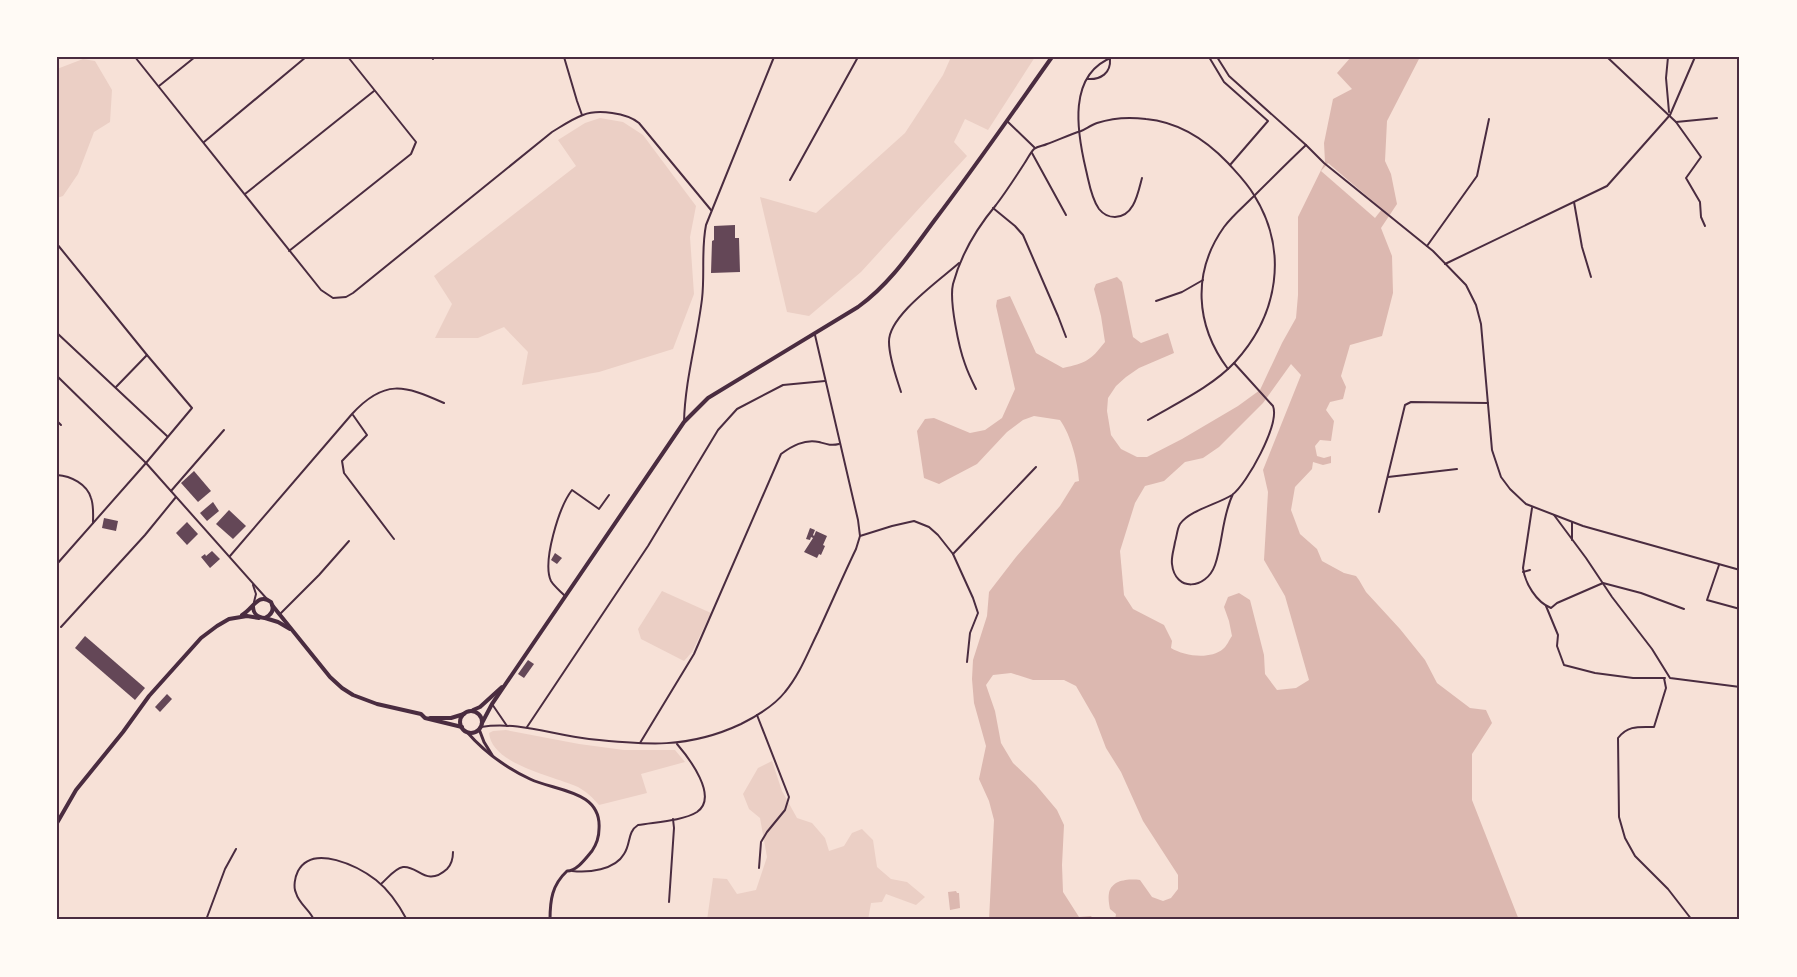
<svg xmlns="http://www.w3.org/2000/svg" width="1797" height="977" viewBox="0 0 1797 977" font-family="Lora,serif">
<rect width="100%" height="100%" fill="#f7e1d7"/>
<g fill="#ebcfc5">
<path d="M951,57H1035L988,130L965,119L954,142L967,156L861,272L809,316L787,312L760,197L816,213L905,133L943,75Z"/>
<path d="M83,59L95,61L112,90L110,122L94,132L78,174L63,196L57,198V69Z"/>
<path d="M600,118L623,122L643,135L696,206L690,237L694,294L673,349L599,372L522,385L528,352L504,327L478,338H435L452,304L434,276L576,166L558,140L585,123Z"/>
<path d="M662,591L711,613L692,652L684,661L641,639L638,629Z"/>
<path d="M506,730L579,744L624,750H675L685,762L641,774L647,793L599,805C593,798 587,792 578,787C554,776 492,765 489,733L493,731Z"/>
<path d="M772,761L782,791L797,818L812,823L825,838L829,851L844,846L852,833L862,829L873,840L877,867L891,879L907,882L925,897L916,905L886,894L882,902L871,903L868,920H707L713,878L727,879L737,894L756,890L767,857L760,818L749,809L743,794L758,768Z"/>
</g>
<g fill="#dcb8b0" fill-rule="evenodd">
<path d="M1351,57H1420L1387,121L1385,161L1391,174L1397,204L1381,228L1392,256L1393,293L1382,336L1350,345L1341,376L1346,387L1343,399L1330,402L1326,410L1334,421L1331,441L1320,440L1315,446L1317,456L1324,458L1331,456V463L1323,465L1313,462L1312,469L1295,487L1291,510L1300,534L1317,549L1322,561L1344,573L1356,576L1359,580L1366,592L1400,629L1425,660L1437,683L1470,708L1486,710L1492,723L1472,754V800L1519,920H1115L1116,914L1110,909C1109,904 1108,898 1109,893C1112,879 1130,879 1140,880L1152,897L1163,901L1171,898L1178,889V875L1143,821L1121,772L1106,748L1095,719L1076,686L1064,680H1033L1011,673L993,675L986,685L995,711L1001,743L1013,763L1036,785L1057,810L1064,825L1062,865L1063,892L1079,917L1091,916L1094,920H989L994,820L989,801L979,779L986,746L974,703L972,679L973,660L987,616L989,592L1016,557L1060,506L1075,482L1079,481C1078,463 1071,435 1060,420L1034,416L1023,420L1007,432L977,464L939,484L924,478L917,431L925,419L934,418L970,433L985,430L1002,418L1015,389L996,306L997,300L1010,296L1036,353L1063,368C1086,363 1090,361 1105,342L1101,316L1094,289L1096,284L1117,277L1122,282L1133,337L1141,343L1168,333L1174,353L1139,368L1126,377L1116,386L1108,398L1107,411L1111,435L1121,449L1137,457H1147L1182,439L1238,406L1260,390L1282,343L1296,318L1298,295V217L1325,162L1324,143L1333,99L1352,89L1337,73ZM1291,364L1301,375L1263,470L1268,492L1264,560L1285,596L1309,680L1296,688L1277,690L1265,674L1264,655L1250,600L1239,593L1228,597L1224,607L1229,621L1232,636C1229,640 1227,646 1223,649C1210,660 1184,656 1171,648L1172,641L1164,625L1133,609L1124,595L1120,551L1135,503L1145,486L1164,481L1185,462L1203,458L1219,447L1263,403Z"/>
<path d="M956,891L957,893H959L960,908L950,910L948,892Z"/>
</g>
<path fill="#f7e1d7" d="M1328,163L1382,209L1375,218L1321,171Z"/>
<g fill="#644757">
<path d="M735,225V238H739L740,272L711,273L712,241L714,240V226Z"/>
<path d="M194,471L211,491L198,502L181,483Z"/>
<path d="M213,502L219,511L207,521L200,513Z"/>
<path d="M229,510L246,526L233,539L216,524Z"/>
<path d="M104,518L118,521L116,531L102,528Z"/>
<path d="M187,522L198,534L187,545L176,533Z"/>
<path d="M810,528L815,530L813,535L814,536L816,531L827,536L823,545L825,546L821,555L819,554L817,558L804,552L813,538L811,537L810,540L806,539Z"/>
<path d="M212,551L220,559L210,568L201,557L205,554L206,556Z"/>
<path d="M555,553L562,558L557,564L551,560Z"/>
<path d="M85,636L145,688L135,700L75,648Z"/>
<path d="M528,660L534,664L524,678L518,674Z"/>
<path d="M167,694L172,699L160,712L155,707Z"/>
</g>
<g fill="none" stroke-linecap="round" stroke-linejoin="round">
<g stroke="#4a2c40" stroke-width="2">
<path d="M135,57L321,290L333,298L346,297L353,293L552,132C562,126 572,119 583,115C598,109 627,113 639,123L711,210"/>
<path d="M432,57L433,59"/>
<path d="M564,57L577,101L582,115"/>
<path d="M1113,57C1067,74 1077,132 1086,170C1089,182 1091,198 1099,209C1103,214 1109,217 1115,217C1134,217 1138,193 1142,178"/>
<path d="M1209,57L1224,82L1268,121L1230,165"/>
<path d="M1217,57L1229,76L1306,145L1324,163L1433,251L1466,285L1476,305L1481,324L1492,450L1501,477L1510,489L1526,504L1583,526L1740,570"/>
<path d="M1607,57L1676,122L1701,157L1686,178L1700,202L1701,217L1705,226"/>
<path d="M1668,57L1666,78L1669,112"/>
<path d="M1087,79C1101,80 1111,73 1110,59"/>
<path d="M159,86L195,57"/>
<path d="M1007,121L1035,148"/>
<path d="M1676,122L1717,118"/>
<path d="M204,142L306,57"/>
<path d="M1032,153L1066,215"/>
<path d="M790,180L858,57"/>
<path d="M245,194L374,91"/>
<path d="M1574,202L1582,247L1591,277"/>
<path d="M993,208L1015,226L1023,235L1058,316L1066,337"/>
<path d="M57,244L147,355L192,408L146,463L57,564"/>
<path d="M1427,246L1477,176L1489,119"/>
<path d="M289,251L411,154L416,142L348,57"/>
<path d="M1445,264L1607,186L1670,115L1695,57"/>
<path d="M1156,301L1182,292L1203,280"/>
<path d="M57,333L167,436"/>
<path d="M1228,369C1195,325 1192,272 1224,227C1232,216 1243,207 1253,197C1271,179 1288,162 1306,145"/>
<path d="M57,376L146,463L267,599"/>
<path d="M116,387L147,355"/>
<path d="M976,389C972,381 968,373 965,364C959,348 949,301 953,284C961,254 976,229 996,205C1006,192 1015,178 1024,164C1027,160 1030,153 1034,149C1038,146 1043,146 1047,144C1058,140 1069,135 1081,131C1086,129 1091,125 1097,123C1112,118 1131,117 1146,119C1179,122 1206,140 1228,163C1237,173 1247,183 1254,195C1289,251 1278,315 1235,362C1213,386 1177,403 1148,420"/>
<path d="M901,392C896,376 889,358 889,342C888,316 940,280 959,263"/>
<path d="M353,415L367,435L342,461L344,473L394,539"/>
<path d="M57,421L61,425"/>
<path d="M684,422C685,380 697,340 702,299C705,274 701,250 706,225L774,57"/>
<path d="M57,475C71,476 87,484 91,498C94,506 93,516 93,523"/>
<path d="M1388,477L1457,469"/>
<path d="M171,491L224,430"/>
<path d="M1233,494C1222,516 1223,542 1215,565C1206,590 1175,592 1172,564C1171,557 1174,549 1175,542C1177,536 1177,529 1180,524C1190,510 1218,504 1232,495C1247,484 1280,424 1273,406L1234,363"/>
<path d="M1532,508L1523,568C1525,583 1536,602 1551,608L1557,603L1603,583L1641,593L1684,609"/>
<path d="M1379,512L1405,405L1411,402L1488,403"/>
<path d="M1554,515L1586,558L1612,597L1652,649L1670,678L1740,687"/>
<path d="M860,536L892,526L914,521L929,527L938,535L953,554L973,598L978,613L970,633L967,662"/>
<path d="M1572,540V522"/>
<path d="M953,554L1036,467"/>
<path d="M230,556L352,414C384,379 404,385 444,403"/>
<path d="M1719,565L1707,600L1740,609"/>
<path d="M1523,572L1530,570"/>
<path d="M253,585L256,594L254,602"/>
<path d="M564,595C560,591 554,586 551,581C542,562 559,507 572,490L599,509L609,495"/>
<path d="M1546,606L1558,635L1557,646L1564,665L1595,673L1633,678H1665"/>
<path d="M280,614L319,575L349,541"/>
<path d="M61,627L145,535L176,497"/>
<path d="M1664,678L1666,688L1654,727C1639,727 1628,725 1618,738L1619,817L1625,838L1635,856L1668,889L1692,920"/>
<path d="M492,704L507,726"/>
<path d="M757,715L789,797L785,810L767,832L761,842L759,868"/>
<path d="M481,727C518,721 553,735 589,739C646,745 688,749 741,724C757,716 774,706 785,692C800,674 808,652 818,632C831,604 843,576 856,549L860,536L858,520L815,335"/>
<path d="M527,727L648,546L718,430L737,409L783,385L825,381"/>
<path d="M640,743L694,654L781,454C792,446 804,439 819,442C826,444 831,446 839,444"/>
<path d="M572,871C588,873 615,870 624,854C631,844 627,832 638,825C655,822 683,821 697,812C719,797 689,758 677,744"/>
<path d="M381,884C387,879 395,868 403,867C418,865 426,888 447,869C452,864 453,859 453,852"/>
<path d="M669,902L674,828L673,819"/>
<path d="M206,920L225,869L236,849"/>
<path d="M314,920C310,910 299,904 296,893C293,887 295,877 298,871C313,843 359,867 376,880C390,891 399,905 407,920"/>
</g>
<g stroke="#4a2c40" stroke-width="3">
<path d="M479,729L484,742L492,755"/>
<path d="M467,732C485,753 505,767 530,779C555,791 602,790 599,829C599,837 596,845 592,851C586,858 577,871 567,871C552,885 550,900 550,920"/>
</g>
<g stroke="#4a2c40" stroke-width="4">
<path d="M272,605L330,677L342,688L353,695L377,704L421,714L425,718L462,727"/>
<path d="M242,615C253,609 258,592 271,602C275,610 271,615 265,618C257,617 253,614 253,606"/>
<path d="M265,618L278,622L290,629"/>
<path d="M473,710L480,707L502,687"/>
<circle cx="471" cy="722" r="11"/>
<path d="M430,718H451L464,714"/>
<path d="M482,723L492,704L684,422L708,398L858,307C890,284 911,252 934,221C975,167 1013,112 1052,57"/>
<path d="M57,823L76,790L123,732L149,696L201,638L217,626L229,619L247,616L259,618"/>
</g>
</g>
<rect width="1797" height="977" fill="none" stroke="#fffaf5" stroke-width="117"/>
<rect x="58" y="58" width="1680" height="860" fill="none" stroke="#4a2c40" stroke-width="2"/>
</svg>
